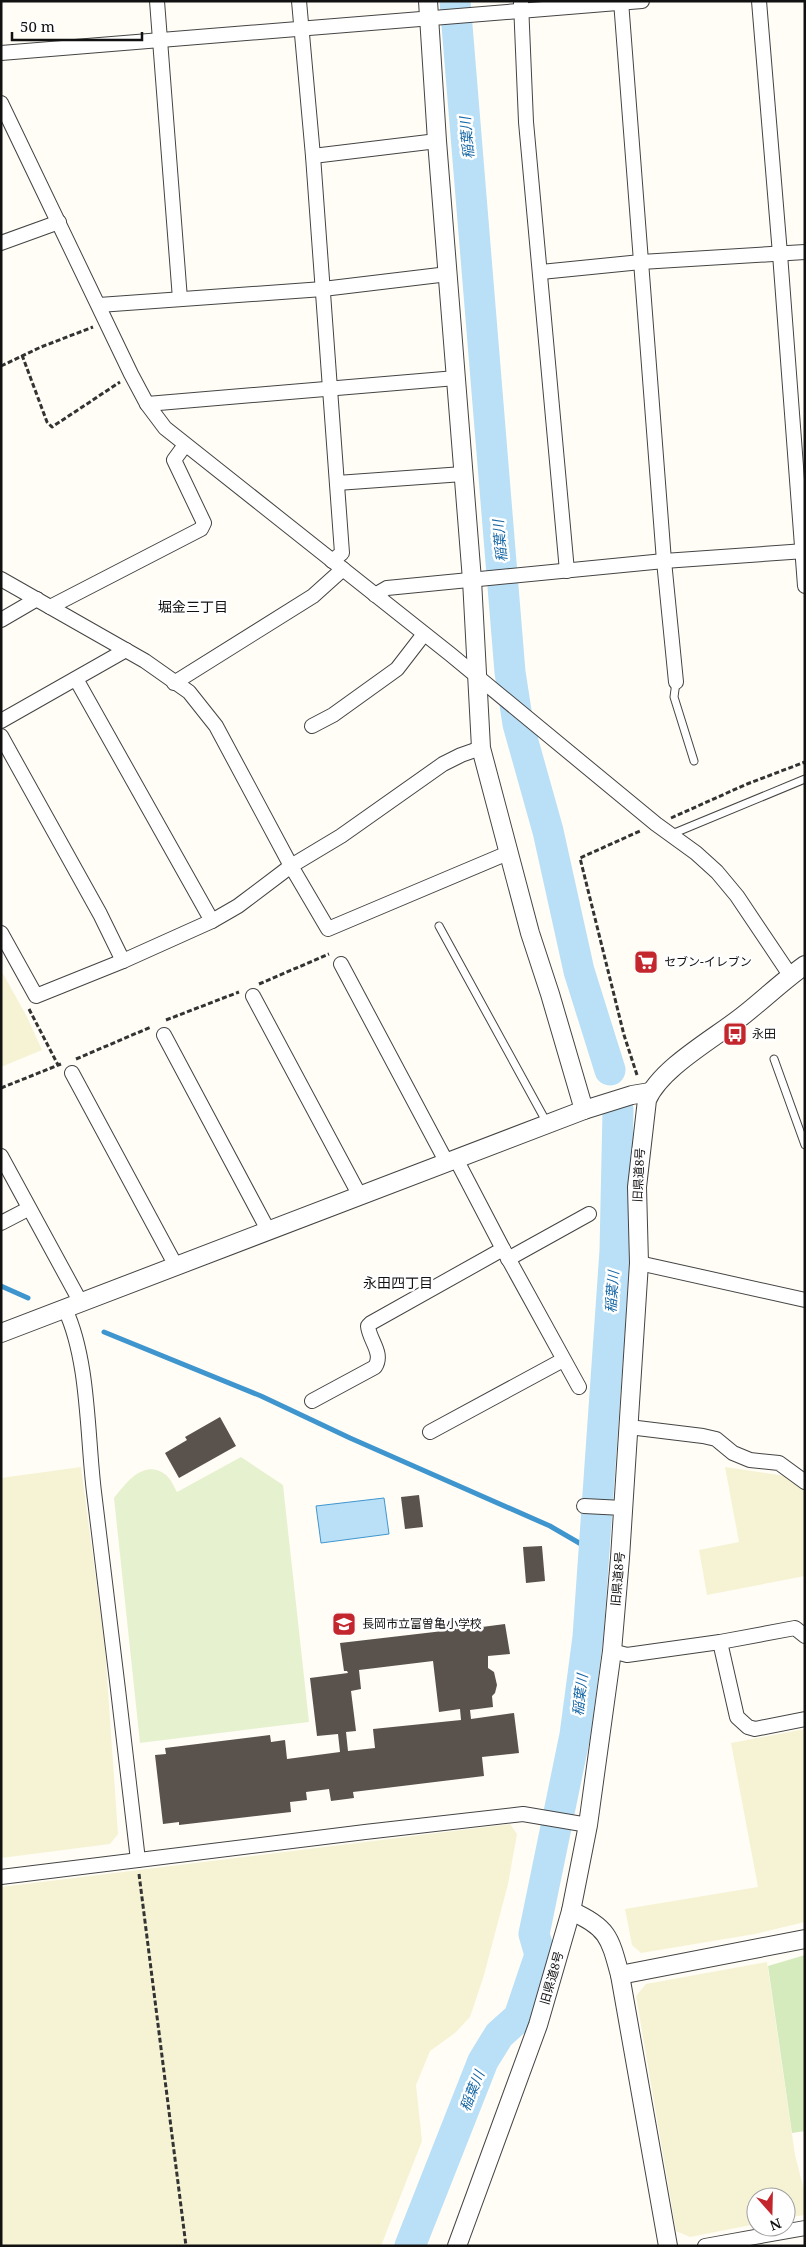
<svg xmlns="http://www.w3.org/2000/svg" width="806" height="2247" viewBox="0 0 806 2247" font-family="'Noto Serif','Noto Sans JP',serif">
<rect width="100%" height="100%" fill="#fffdf5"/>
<g fill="#f6f3d4">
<path d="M1,970L27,1017L42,1050L1,1067Z"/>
<path d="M81,1467L105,1648L118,1834L110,1844L1,1858V1478Z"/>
<path d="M725,1467L786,1476L805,1491V1576L707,1595L699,1550L739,1542Z"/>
<path d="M805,1729V1922L755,1934L641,1953L632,1945L625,1909L758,1887L731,1743Z"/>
<path d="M510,1824L517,1834L508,1884L484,1975L470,2017L455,2033L430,2051L416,2085L422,2141L381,2246H1V1887Z"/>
<path d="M767,1962L795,2155L805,2194V2215L786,2218V2197H756V2224L690,2237L676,2231L636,1996L646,1984Z"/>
</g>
<path fill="#d5ebbd" d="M805,1955V2131L792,2133L768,1966Z"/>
<path fill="#e6f2cf" d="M241,1457L283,1485L309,1722L140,1743L114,1498C126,1483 144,1458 166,1475C171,1479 174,1487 177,1492Z"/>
<path fill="#b9e0f7" stroke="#3f96cf" d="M384,1498L389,1534L321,1543L316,1506Z"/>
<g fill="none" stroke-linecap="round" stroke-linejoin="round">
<g stroke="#3f96cf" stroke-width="5">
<path d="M1,1286L28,1298"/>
<path d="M104,1332L261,1396L350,1438L550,1526L593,1551"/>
</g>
<g stroke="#b9e0f7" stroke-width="31">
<path d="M455,1L510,672L518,724L548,831L579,971L610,1070"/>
<path d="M410,2246L483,2061L499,2035L519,2017L540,1955L534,1934L575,1735L588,1637L615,1251L618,1110"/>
</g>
</g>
<g fill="#5a524d" fill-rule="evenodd">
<path d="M220,1417L236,1446L179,1478L165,1453L187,1440L185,1437Z"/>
<path d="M419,1495L423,1527L405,1529L401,1497Z"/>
<path d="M542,1546L545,1581L526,1583L523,1547Z"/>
<path d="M505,1624L510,1654L488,1656V1668L494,1672L497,1685L495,1693L492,1696L493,1707L470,1710L471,1719L514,1713L519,1753L482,1757L484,1776L353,1792L354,1798L331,1801L329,1789L306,1792L307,1800L290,1802L291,1812L179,1825V1822L163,1824L155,1755L166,1754L165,1748L270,1735L271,1742L285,1740L287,1759L340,1752L338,1734L317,1736L310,1678L348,1673L347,1671H344L340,1643L443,1631V1627L458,1625L459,1630ZM433,1661L439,1712L460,1709L461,1720L373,1729L375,1748L348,1751L346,1732L356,1731L351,1691L361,1689L359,1670Z"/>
</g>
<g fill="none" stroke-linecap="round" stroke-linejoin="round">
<g stroke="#444" stroke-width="9">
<g id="service">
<path d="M676,682L674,697L694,761"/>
<path d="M672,834L805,779"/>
<path d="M439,926L547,1123"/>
<path d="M774,1059L805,1145"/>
</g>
</g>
<g stroke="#444" stroke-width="16">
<g id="minor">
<path d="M157,1L180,299"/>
<path d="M299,1L313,156L342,553L332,561"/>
<path d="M621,1L664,561L676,682"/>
<path d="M759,1L780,254L805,586"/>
<path d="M521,3L526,122L567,571"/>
<path d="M1,53L642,1"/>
<path d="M1,103L131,374L147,404L165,428L450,654L656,824L696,853L717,872L737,896L790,975"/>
<path d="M313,156L437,141"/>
<path d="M1,243L59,222"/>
<path d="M541,272L641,262L805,252"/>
<path d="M99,305L323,289L448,274"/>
<path d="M147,404L456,378"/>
<path d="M337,483L463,474"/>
<path d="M1,579L145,661L189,692L216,726L291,866L328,929L508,853"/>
<path d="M375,595L387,588L664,561L805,551"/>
<path d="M50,607L201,529L204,523L174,460L185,445"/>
<path d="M1,620L37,599"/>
<path d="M76,679L212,921"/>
<path d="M174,683L313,596L343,569"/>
<path d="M1,721L126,650"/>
<path d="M312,726L333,715L397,669L424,634"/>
<path d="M1,736L100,914L123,961"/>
<path d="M1,933L36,996L123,961L212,921L238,906L291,866L341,836L443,764L461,755L481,748"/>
<path d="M341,964L447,1163"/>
<path d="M253,996L360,1196"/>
<path d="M164,1035L268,1230"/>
<path d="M72,1073L176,1266"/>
<path d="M1,1156L81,1303"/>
<path d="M456,1159L503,1249L579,1387"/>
<path d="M1,1223L28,1209"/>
<path d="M508,1259L589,1214"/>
<path d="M639,1263L805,1300"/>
<path d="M65,1309C89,1360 87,1435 94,1492C109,1615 124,1737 138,1860"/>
<path d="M312,1401L375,1367C384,1353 369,1340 368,1326L371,1323L503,1249"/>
<path d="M629,1427L703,1436L716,1439L733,1453L750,1460L779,1463L805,1482"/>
<path d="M430,1432L563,1360"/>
<path d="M584,1506L623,1508"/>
<path d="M720,1642L737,1717L748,1727L755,1729L805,1719"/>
<path d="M612,1651L627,1655L720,1642L795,1628L805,1636"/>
<path d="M1,1877L365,1832L523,1814L588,1825"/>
<path d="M705,2246L805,2228"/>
</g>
</g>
<g stroke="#444" stroke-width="20">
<g id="tertiary">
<path d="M428,1L437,141L472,580L481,748L530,933L550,994L584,1110"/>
<path d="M1,1333L584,1110L632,1095L650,1092"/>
<path d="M571,1911C608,1927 610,1938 620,1975L668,2246"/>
<path d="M620,1975L805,1939"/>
<path d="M457,2246L538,2025L571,1911L588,1825L612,1651L620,1558L639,1263L637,1187L647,1100C661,1067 717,1037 745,1014C765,998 784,980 805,965"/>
</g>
</g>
<g stroke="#333" stroke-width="3" stroke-dasharray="5 2.5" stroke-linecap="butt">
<path d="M22,355L47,422L52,427L120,382"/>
<path d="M1,366L41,347L93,327"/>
<path d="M671,818L747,784L805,762"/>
<path d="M259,984L329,954"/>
<path d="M29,1009L58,1065"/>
<path d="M166,1020L239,992"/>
<path d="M76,1059L151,1027"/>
<path d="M637,1075L624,1035L580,858L640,831"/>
<path d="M1,1088L61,1064"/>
<path d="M139,1874L186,2246"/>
</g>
<use href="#service" stroke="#fff" stroke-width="7"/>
<use href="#minor" stroke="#fff" stroke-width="14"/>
<use href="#tertiary" stroke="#fff" stroke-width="18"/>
</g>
<defs>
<g id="supermarket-square" transform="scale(1.25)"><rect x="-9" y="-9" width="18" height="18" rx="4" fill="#c4262e" stroke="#fff"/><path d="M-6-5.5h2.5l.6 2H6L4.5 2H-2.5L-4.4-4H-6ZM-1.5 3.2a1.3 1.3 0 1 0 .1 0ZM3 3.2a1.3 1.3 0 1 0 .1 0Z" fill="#fff"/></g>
<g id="bus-square" transform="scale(1.25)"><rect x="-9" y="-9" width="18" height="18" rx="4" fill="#c4262e" stroke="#fff"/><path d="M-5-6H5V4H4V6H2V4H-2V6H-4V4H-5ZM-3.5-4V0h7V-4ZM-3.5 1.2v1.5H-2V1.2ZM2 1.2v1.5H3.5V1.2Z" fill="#fff"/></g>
<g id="school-square" transform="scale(1.25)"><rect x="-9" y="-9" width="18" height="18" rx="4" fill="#c4262e" stroke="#fff"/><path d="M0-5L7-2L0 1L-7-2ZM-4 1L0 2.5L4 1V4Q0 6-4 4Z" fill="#fff"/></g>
</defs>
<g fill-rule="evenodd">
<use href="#supermarket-square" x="646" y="962"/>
<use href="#bus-square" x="735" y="1034"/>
<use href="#school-square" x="344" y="1624"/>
</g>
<g text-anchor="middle" stroke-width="5" stroke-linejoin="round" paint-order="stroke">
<g font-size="12" fill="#111" stroke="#fff" text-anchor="start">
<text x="664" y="966">セブン-イレブン</text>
<text x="752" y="1038">永田</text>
<text x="362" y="1628">長岡市立富曽亀小学校</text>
</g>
<g font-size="12" fill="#111" stroke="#fff">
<text transform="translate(639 1175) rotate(-87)" y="4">旧県道8号</text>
<text transform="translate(618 1579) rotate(-85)" y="4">旧県道8号</text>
<text transform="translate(552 1978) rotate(-74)" y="4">旧県道8号</text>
</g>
<g font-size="14" font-style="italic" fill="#1768a6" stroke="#fff">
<text transform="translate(467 138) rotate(-95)" y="5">稲葉川</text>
<text transform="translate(500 541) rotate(-95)" y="5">稲葉川</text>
<text transform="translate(612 1292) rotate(-86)" y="5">稲葉川</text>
<text transform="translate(580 1695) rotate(-83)" y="5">稲葉川</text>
<text transform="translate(472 2091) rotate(-68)" y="5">稲葉川</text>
</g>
<g font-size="14" fill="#111" stroke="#fff">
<text x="193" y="612">堀金三丁目</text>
<text x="398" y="1288">永田四丁目</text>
</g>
</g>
<rect width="806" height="2247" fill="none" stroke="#111111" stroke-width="5"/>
<g transform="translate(771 2212) rotate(160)"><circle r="24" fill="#ffffff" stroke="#a0a0a0"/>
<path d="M0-4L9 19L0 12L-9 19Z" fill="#c4262e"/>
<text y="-8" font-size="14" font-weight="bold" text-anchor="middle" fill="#111111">N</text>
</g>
<path d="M12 32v8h130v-8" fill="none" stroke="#111111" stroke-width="2.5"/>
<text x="20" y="32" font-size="15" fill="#111111" stroke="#ffffff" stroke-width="4" paint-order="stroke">50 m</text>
</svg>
